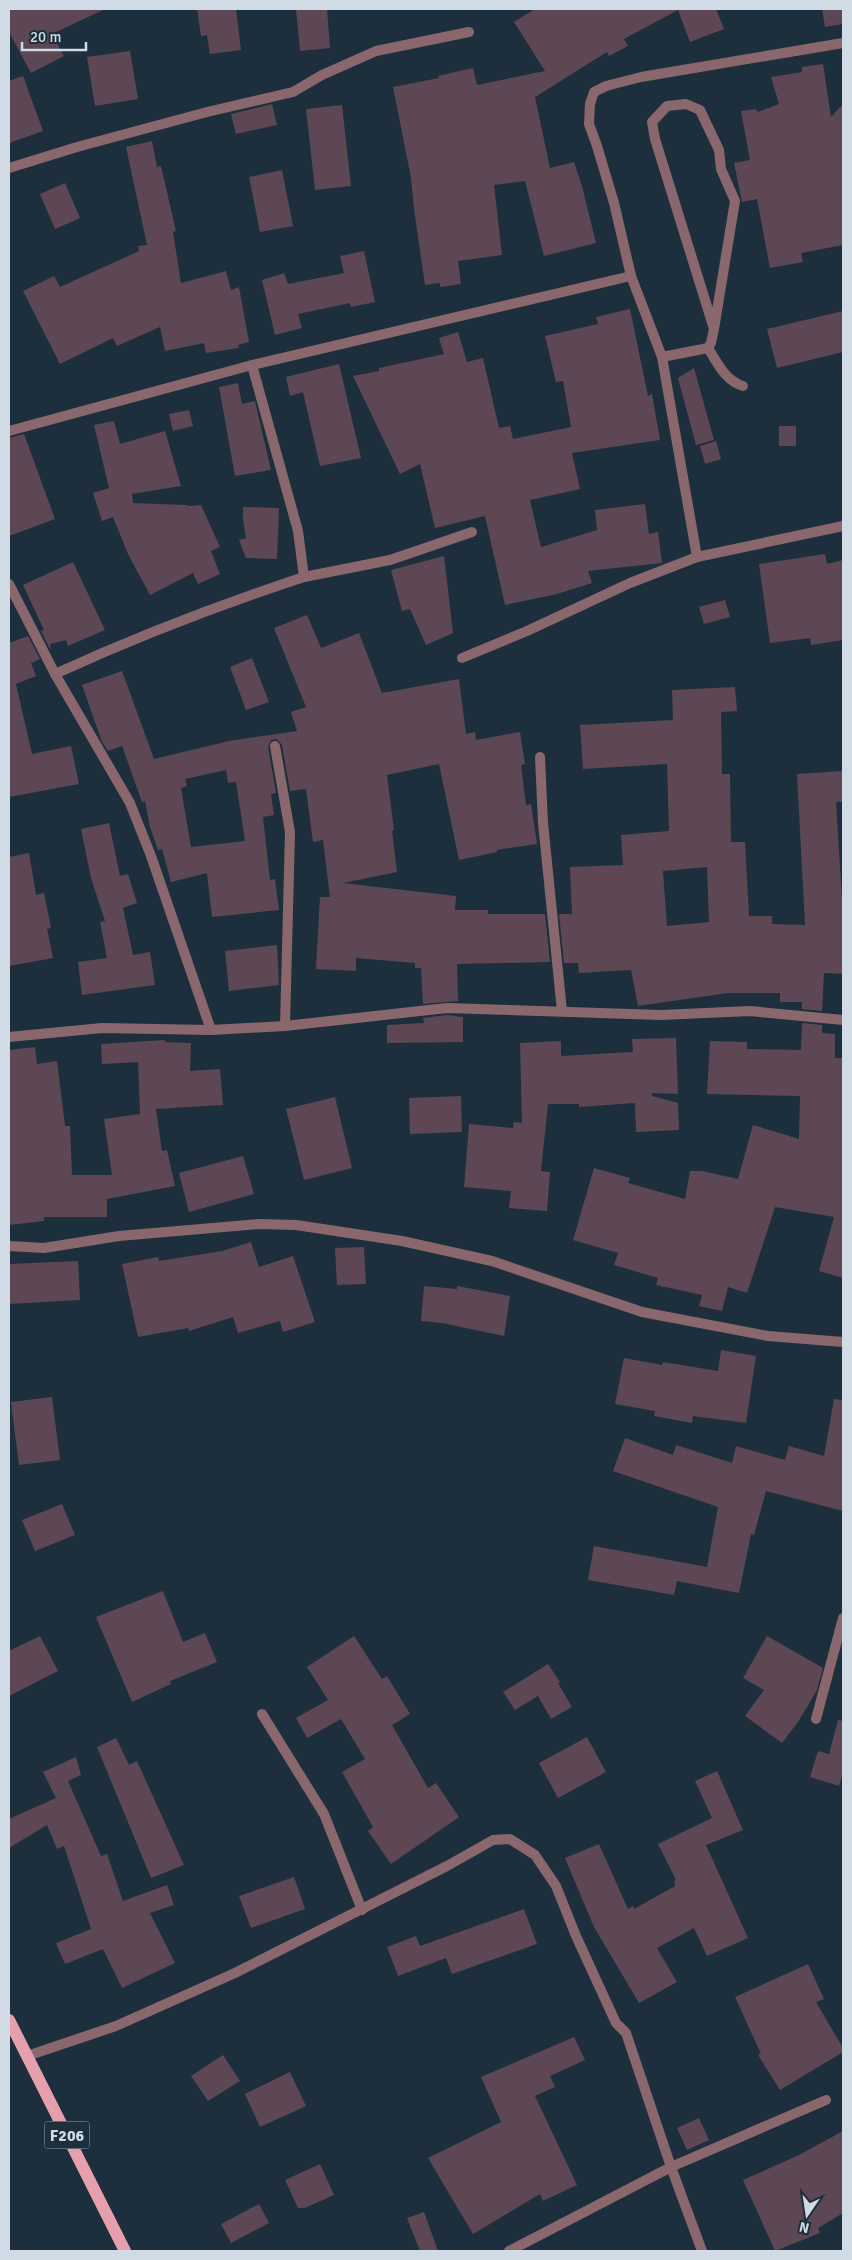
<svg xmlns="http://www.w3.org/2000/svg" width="852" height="2260" viewBox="0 0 852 2260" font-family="Signika,sans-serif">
<rect width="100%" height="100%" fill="#1d2f3d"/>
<g fill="#5d4754" fill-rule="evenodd">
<path d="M9,9H105L52,34L64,56L31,73L9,32Z"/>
<path d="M197,9H236L241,50L210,54L207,35L201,36Z"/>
<path d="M296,9H327L330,48L300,51Z"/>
<path d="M535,9H716L724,29L690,42L678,10L624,39L628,46L609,56L607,52L535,97L550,168L574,162L582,186L596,243L544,256L525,181L494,185L502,255L458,261L461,284L440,287V283L425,285L414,209L411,178L393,87L439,78L438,76L473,68L477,85L545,71L514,22Z"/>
<path d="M822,9H843V24L825,27Z"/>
<path d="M130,51L138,99L95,106L87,57Z"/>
<path d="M823,64L831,117L843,104V245L801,253L803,262L770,268L757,199L742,202L734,163L750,160L741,111L756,109L758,112L779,104L771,77L802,72V67Z"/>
<path d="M23,76L43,131L9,143V81Z"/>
<path d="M272,104L277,125L236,134L231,114Z"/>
<path d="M342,105L351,186L315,190L306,109Z"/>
<path d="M152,141L157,167L161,166L176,231L173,232L181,283L226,271L231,290L239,287L249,342L238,345L239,348L206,353L204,343L165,351L160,327L117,346L113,338L60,364L23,291L54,276L60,287L139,251L138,246L147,245L126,147Z"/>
<path d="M282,170L293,226L260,232L249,177Z"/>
<path d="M65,183L80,218L55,229L40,194Z"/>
<path d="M364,251L375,302L351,307L350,303L298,314L302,328L275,335L262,280L284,273L288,284L344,273L340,256Z"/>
<path d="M630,309L648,396L652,394L660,440L572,453L580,489L530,500L541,547L597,530L595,510L645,504L649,534L658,532L662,563L588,571L592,583L557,594L505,605L485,516L435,528L420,464L400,474L353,376L379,371V368L444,354L439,338L458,332L467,362L483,358L499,428L510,426L513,439L571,427L563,381L556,382L545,336L598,324L596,317Z"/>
<path d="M843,311V352L777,368L767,329Z"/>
<path d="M339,364L361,458L320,466L303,392L290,396L286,377Z"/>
<path d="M694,368L714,440L696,445L678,378Z"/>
<path d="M238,383L242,404L255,401L271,470L235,476L219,387Z"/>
<path d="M189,410L193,426L173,431L169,414Z"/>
<path d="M114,421L120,444L165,431L181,486L132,494L133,503L187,505L188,506L201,505L220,547L211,551L220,574L198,584L193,573L150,595L128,554L113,517L102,521L93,493L109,488L94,425Z"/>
<rect x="779" y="426" width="17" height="20"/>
<path d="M24,434L55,519L9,536V438Z"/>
<path d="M716,441L721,459L705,464L700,446Z"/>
<path d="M243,507L279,508L277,559L246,558L239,540L246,538L243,519Z"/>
<path d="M825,554L827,564L843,560V640L811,645L810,638L770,643L759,564Z"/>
<path d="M444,556L453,633L426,645L410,609L402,611L391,570Z"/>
<path d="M73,562L105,630L68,646L66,640L50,644L51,651L41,631L44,630L23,585Z"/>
<path d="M725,600L730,617L704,624L699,607Z"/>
<path d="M307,615L321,648L359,633L382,693L459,679L466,734L475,732L476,740L520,732L525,764L521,765L526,805L531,804L537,844L497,850V852L459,860L439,764L387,775L394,830L392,831L397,872L343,883L456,896L455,910H488V914H545L550,962L457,964L458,1001L423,1004L421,968H415V963L356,958V971L316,969L320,897H330L323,840L313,842L306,789L290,791L282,745L277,739L271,740L268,747L276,793L271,794L274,815L263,817L270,880L275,879L279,910L212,917L207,873L171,882L162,849L158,850L150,827L145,801L142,802L122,746L108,751L102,742L82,685L122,671L154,759L229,741L297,731L291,712L306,707L274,628ZM226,770L228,783L236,782L245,841L191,847L181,788L187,786L185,779Z"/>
<path d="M28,636L40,659L31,663L36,676L16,684L32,754L71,746L79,784L9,797V643Z"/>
<path d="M252,658L269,702L246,710L230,667Z"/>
<path d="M735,687L737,711L721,712L722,774H730L731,842H745L749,916H772V924L805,925L797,774L843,771V802H836L843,916V974L824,973L822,1011L802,1009V1002H780V993H728L638,1006L631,970L579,973L578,963H564L559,914H572L570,867L623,865L621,835L669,831L667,764L583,769L580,725L673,720L672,690ZM707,867L709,922L667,926L663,871Z"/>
<path d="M109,823L120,876L128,874L137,903L123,908L133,955L150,952L155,985L82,995L78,962L107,958L100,922L105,921L91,878L81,829Z"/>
<path d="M29,853L36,895L44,893L51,928L47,929L53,958L9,966V857Z"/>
<path d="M277,945L279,985L229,991L225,951Z"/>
<path d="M447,1015L463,1017V1042L387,1043V1025L424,1023L423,1018Z"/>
<path d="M802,1023L822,1025V1033L835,1034V1058H843V1278L819,1271L834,1217L775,1207L747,1293L728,1287L722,1311L699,1306L702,1295L656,1285L658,1278L614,1265L618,1253L573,1240L594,1168L630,1178L628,1183L685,1199L690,1171H702L738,1179L753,1125L799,1139L800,1096L707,1094L710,1041L747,1042V1049L801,1050Z"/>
<path d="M676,1038L678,1094L652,1093V1096L678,1103L679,1130L636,1132L635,1103L579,1107V1104H548L541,1171L550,1172L547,1211L509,1208L511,1191L464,1187L469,1124L513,1128L514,1122L522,1123L520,1043L561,1041V1056L633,1052L632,1039Z"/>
<path d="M165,1040V1042L191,1043L190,1071L220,1069L223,1105L156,1109L162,1151L167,1150L175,1186L107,1199V1217H44V1221L9,1225V1050L35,1047L37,1064L57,1061L65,1126H70L72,1175H112L104,1119L140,1114L138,1062L102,1064L101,1044Z"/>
<path d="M461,1096L462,1132L410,1134L409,1098Z"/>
<path d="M335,1097L352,1168L304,1180L286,1109Z"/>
<path d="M243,1156L254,1194L189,1212L179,1173Z"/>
<path d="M251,1242L259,1267L293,1256L315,1322L283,1332L280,1321L238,1333L233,1317L189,1331L188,1328L138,1337L122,1264L158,1257L159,1261L222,1251Z"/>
<path d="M364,1247L366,1284L337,1285L335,1248Z"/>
<path d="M78,1261L80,1300L9,1304V1264Z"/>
<path d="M424,1286L457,1289V1286L510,1296L504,1336L442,1323L421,1321Z"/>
<path d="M721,1350L756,1356L746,1423L693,1416L692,1423L654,1416L655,1411L615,1404L624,1358L662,1365L663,1362L718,1371Z"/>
<path d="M52,1397L60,1460L19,1465L11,1402Z"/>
<path d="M834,1399L843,1400V1511L766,1491L754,1535L751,1534L739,1593L677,1581L674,1595L588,1580L594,1546L707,1567L718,1507L613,1471L625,1438L673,1455L676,1445L732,1463L736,1446L785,1460L789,1446L824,1456Z"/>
<path d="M62,1504L75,1535L35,1551L22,1520Z"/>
<path d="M163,1591L183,1642L205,1633L217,1662L170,1681L171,1684L132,1702L96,1617Z"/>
<path d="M40,1636L58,1671L9,1696V1651Z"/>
<path d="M354,1636L382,1679L387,1676L410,1714L392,1725L428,1788L436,1783L459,1817L391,1864L368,1831L373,1827L342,1772L365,1759L341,1719L307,1738L296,1718L328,1700L307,1667Z"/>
<path d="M767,1636L823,1668L817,1690L798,1722L782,1743L745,1716L764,1690L743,1678Z"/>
<path d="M548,1664L560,1682L558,1683L572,1707L551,1719L538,1696L515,1710L503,1692Z"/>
<path d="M838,1720L843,1721V1772L839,1786L810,1777L818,1751L829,1754Z"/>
<path d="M587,1737L606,1772L558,1798L539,1763Z"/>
<path d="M116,1738L129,1765L137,1761L184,1865L151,1878L97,1747Z"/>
<path d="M76,1757L81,1775L68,1781L101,1856L107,1854L123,1901L167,1885L174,1905L150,1913L175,1963L122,1988L103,1949L65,1964L56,1943L91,1929L64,1846L57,1849L47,1825L9,1848V1819L56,1798L43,1772Z"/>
<path d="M717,1771L743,1830L706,1845L748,1938L707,1956L694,1928L657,1948L677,1982L639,2003L594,1927L565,1858L599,1844L628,1909L633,1906L634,1909L675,1886L674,1881L676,1880L658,1844L712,1818L695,1781Z"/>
<path d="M294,1877L305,1909L251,1928L239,1896Z"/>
<path d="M524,1909L537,1944L452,1974L446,1958L398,1976L387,1947L416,1936L420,1946Z"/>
<path d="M808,1964L824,1999L816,2002L843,2048V2052L780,2090L758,2055L761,2054L735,1997Z"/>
<path d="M574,2037L585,2060L550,2076L555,2087L535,2096L577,2185L543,2201L540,2194L473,2234L428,2158L501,2122L481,2077Z"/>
<path d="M223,2055L240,2081L208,2101L191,2076Z"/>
<path d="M290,2072L306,2106L260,2127L245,2094Z"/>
<path d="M699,2118L709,2140L687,2150L677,2128Z"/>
<path d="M843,2131V2213L818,2228L820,2233L775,2251L743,2180L799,2155Z"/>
<path d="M320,2164L334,2195L305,2208H298L285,2180Z"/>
<path d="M259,2204L269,2223L231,2243L221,2224Z"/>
<path d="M424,2212L438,2251H420L407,2218Z"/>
</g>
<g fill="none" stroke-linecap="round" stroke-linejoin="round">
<g stroke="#8a676d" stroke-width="10">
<path d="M708,348C717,362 725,381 743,386"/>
<path d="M662,357L708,348L711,343L714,329L655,139L652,122L667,106L686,104L700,110L719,150L721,169L735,201L714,329"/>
</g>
<g stroke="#8a676d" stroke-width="10">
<path d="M9,168L77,147L207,112L293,92L322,75L376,51L469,32"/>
<path d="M9,431L252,365L631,276"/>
<path d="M697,557L662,357L631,276L614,203L597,146L589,124L590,104L594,92L606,86L641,77L843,43"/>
<path d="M304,577L390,560L472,532"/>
<path d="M9,584L55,674L130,803L151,856L211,1030"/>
<path d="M462,658L527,631L630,583L697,557L843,526"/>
<path d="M55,674C136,637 219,605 304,577L298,531L252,365"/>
<path d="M275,746L290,832L285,1026"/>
<path d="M540,757L543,823L562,1011"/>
<path d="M9,1037L102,1028L211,1030L285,1026L447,1008L661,1015L750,1011L843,1020"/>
<path d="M9,1246L44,1248L119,1236L259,1224L296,1225L402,1241L492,1261L642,1312L768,1336L843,1342"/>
<path d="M262,1714L324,1814L362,1910"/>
<path d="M816,1719L843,1618"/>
<path d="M27,2056L116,2026L235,1973L447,1866L493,1840L510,1839L535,1855L556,1886L576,1936L616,2023L626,2033L671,2167L702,2251"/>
<path d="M509,2251L671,2167L826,2100"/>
</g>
<path stroke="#e69fad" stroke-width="12" d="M9,2020L125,2251"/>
</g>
<g text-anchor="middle" stroke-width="4" stroke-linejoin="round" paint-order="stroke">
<rect fill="#1d2f3d" stroke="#9aa7b3" stroke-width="1" x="44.5" y="2121.5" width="45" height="27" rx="4"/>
<g font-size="16" font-weight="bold" fill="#d0dbe5">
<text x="67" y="2141">F206</text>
</g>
</g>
<rect width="852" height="2260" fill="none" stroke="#d0dbe5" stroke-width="20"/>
<g transform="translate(807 2215) rotate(193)" stroke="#1d2f3d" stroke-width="4" paint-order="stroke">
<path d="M0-4L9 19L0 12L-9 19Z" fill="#d0dbe5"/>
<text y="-8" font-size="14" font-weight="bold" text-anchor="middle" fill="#d0dbe5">N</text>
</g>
<path d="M22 42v8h64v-8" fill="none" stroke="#d0dbe5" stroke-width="2.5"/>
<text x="30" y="42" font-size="15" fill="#d0dbe5" stroke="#1d2f3d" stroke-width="4" paint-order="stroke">20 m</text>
</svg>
